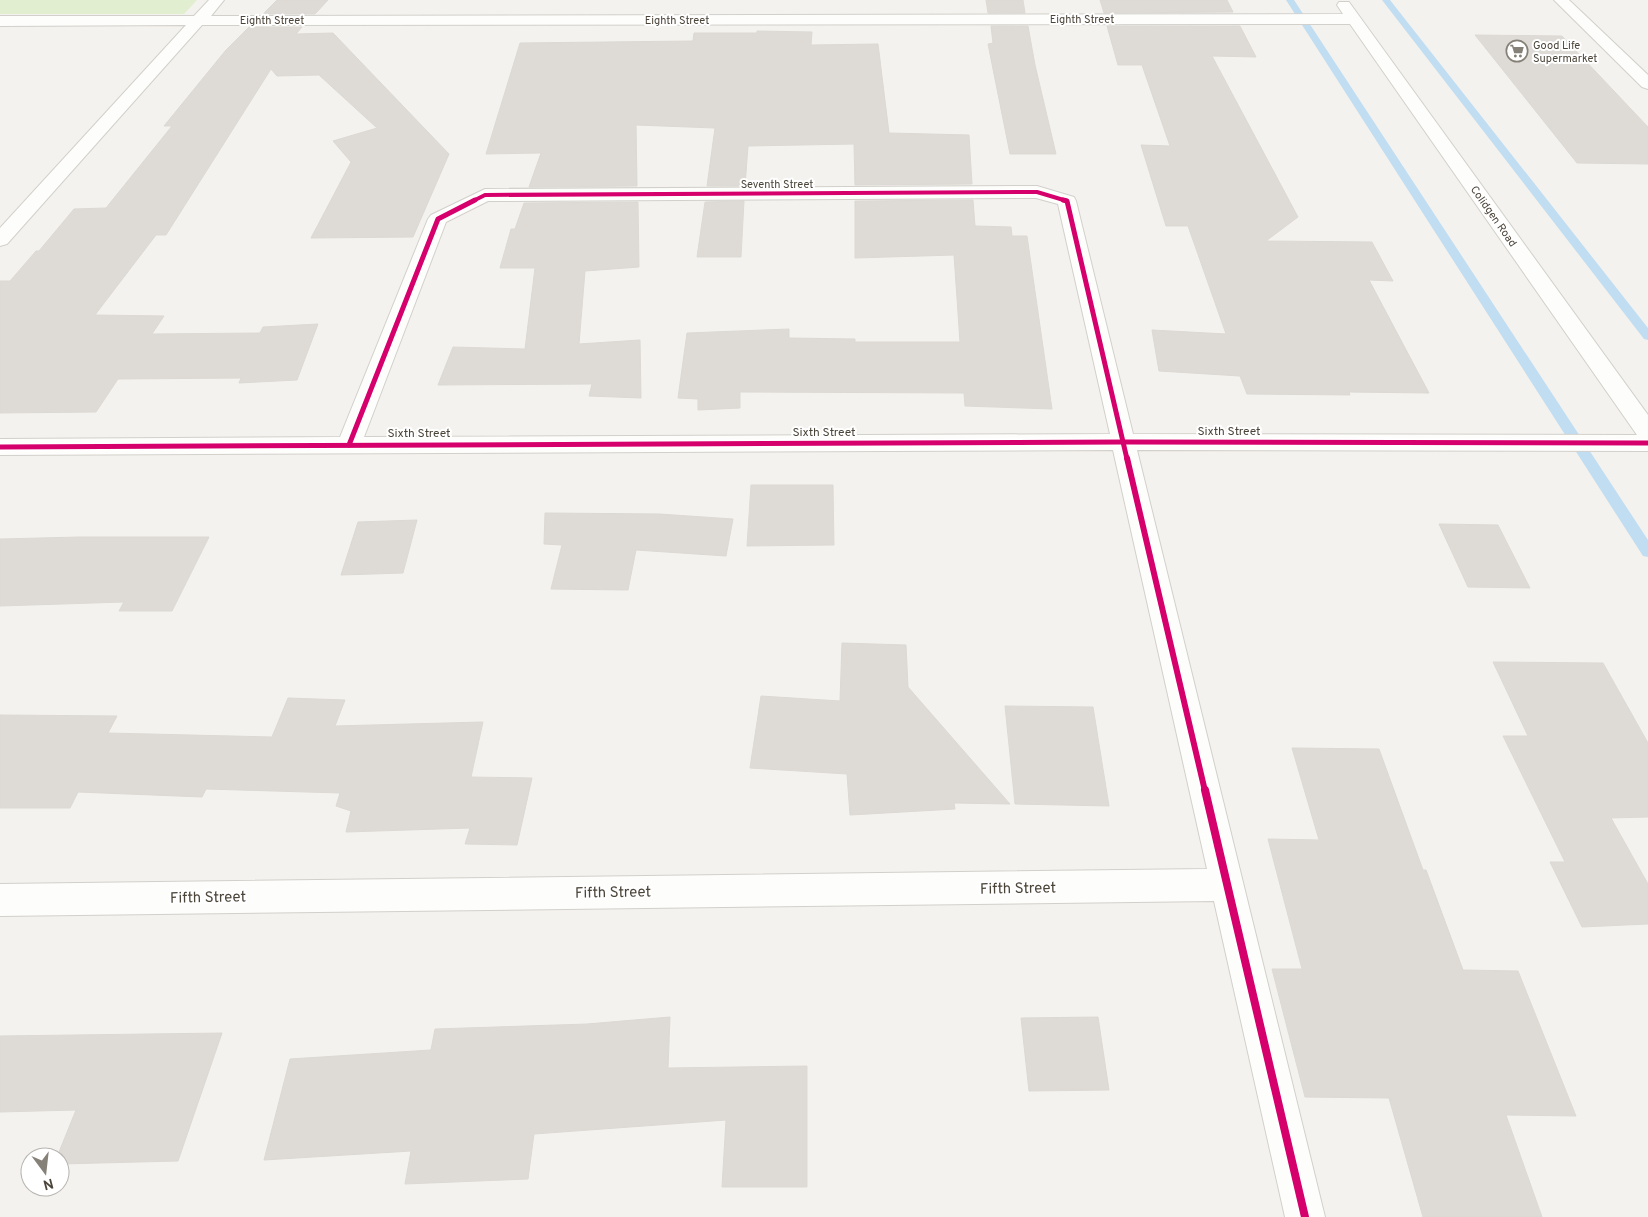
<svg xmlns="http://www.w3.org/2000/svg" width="1648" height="1217" viewBox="0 0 1648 1217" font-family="Overpass,sans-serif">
<rect width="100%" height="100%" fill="#f4f2ee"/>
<path fill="#e1eecf" d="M0,0H197L184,14H0Z"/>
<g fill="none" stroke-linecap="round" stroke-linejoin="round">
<g fill="#c0ddf1" fill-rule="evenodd">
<path d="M1286,0H1294L1648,540V557L1643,556Z"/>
<path d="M1382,0H1390L1648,328V340L1644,339Z"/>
</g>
</g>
<g fill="#dedbd6" stroke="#dcd9d4">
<path d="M277,0H328L315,14H263Z"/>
<path d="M986,0H1023L1025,13H988Z"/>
<path d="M1100,0H1227L1233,12L1104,13Z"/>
<path d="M991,26H1028L1035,65L1056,154H1010L988,44L993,43Z"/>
<path d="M1107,26H1240L1256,57L1212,56L1298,217L1266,241L1372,242L1393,281L1369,280L1429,393L1349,392L1350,395L1247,394L1240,376L1159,371L1152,330L1226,334L1188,226H1166L1141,145L1170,146L1142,65H1118Z"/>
<path d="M249,27H302L296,34L333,33L449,154L413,237L311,238L351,162L333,141L377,128L319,75L277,76L271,69L166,235H156L95,315L164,316L152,334L260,333L263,327L318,324L297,380L239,383L241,378L118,379L96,412L0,413V281H10L36,251H39L74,209L106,208L172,126H164L226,50Z"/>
<path d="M757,31L812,32L811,45L878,44L889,133L969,135L972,184L855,185L854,144L748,146L745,186H707L715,128L636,125L637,186L529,187L541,153L486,154L520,43L693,41L694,33H757Z"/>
<path d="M1475,35L1562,36L1648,127V164L1577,163Z"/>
<path d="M973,200L975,226L1011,227L1012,236H1027L1052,409L965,406L964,393L740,392V408L698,410V399L678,398L687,333L789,329V338L855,339V342H960L954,255L855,258V201Z"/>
<path d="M744,201L741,257H697L705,202Z"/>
<path d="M638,202L639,267L585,271L579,344L640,340L641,398L589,396L592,384L438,385L453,347L525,349L535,268H500L511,229H515L524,203Z"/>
<path d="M751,485H833L834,545L747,546Z"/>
<path d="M545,513L659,514L733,519L726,556L636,550L628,590L551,589L562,545L544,544Z"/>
<path d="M417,520L403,573L341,575L358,522Z"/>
<path d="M1439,524L1498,525L1530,588L1468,587Z"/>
<path d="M79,537H209L172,611H119L124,602L0,606V539Z"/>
<path d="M842,643L906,645L908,687L1010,804L954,803L955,809L850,815L847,774L750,768L761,696L840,701Z"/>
<path d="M1493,662L1603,663L1648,743V817L1611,818L1648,884V924L1582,927L1550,862H1565L1503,736H1528Z"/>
<path d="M288,698L345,700L335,726L483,722L471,777L532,778L517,845L465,844L470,828L346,832L351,811L336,806L340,793L206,789L202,797L78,792L70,808H0V715L117,716L108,733L272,737Z"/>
<path d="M1005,706L1093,707L1109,806L1015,804Z"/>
<path d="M1292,748L1379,749L1423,870H1426L1463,970L1518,971L1576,1116L1506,1115L1542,1217H1423L1389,1098L1305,1097L1272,969H1302L1268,839L1319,840Z"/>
<path d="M670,1017L668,1068L807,1066V1187H722L726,1120L534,1134L528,1179L405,1184L411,1151L264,1160L290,1059L431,1050L435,1029L587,1024Z"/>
<path d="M1098,1017L1109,1090L1029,1091L1021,1018Z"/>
<path d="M222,1033L178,1161L60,1164V1157H57L76,1110L0,1112V1036Z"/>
</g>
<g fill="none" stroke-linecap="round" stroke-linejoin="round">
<g stroke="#d2d0cb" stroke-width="2">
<g id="minor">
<path d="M209,0H224L211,16L1343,14L1337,5L1339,2H1349L1648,415V451L1137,450L1325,1217H1285L1214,901L0,916V884L1207,869L1113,450L0,455V439L340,437L428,219L431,215L485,189L1037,186L1074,197L1076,201L1133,434L1637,435L1350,24L202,25L7,244L0,246V228L186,25L0,26V16H194ZM1036,198L1058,204L1110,434L364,437L446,222L488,201Z"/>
<path d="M1554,0H1569L1648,75V89L1642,87Z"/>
</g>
</g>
<use href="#minor" fill="#fdfdfc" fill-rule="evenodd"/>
<g stroke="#fff" stroke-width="5.5">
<path id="cycleway-far3" d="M473,201L485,195L1037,192L1067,201"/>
</g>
<g stroke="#fff" stroke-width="8">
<g id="cycleway-far2">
<path d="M1063,200L1067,201L1127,459"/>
<path d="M349,445L438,219L475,200"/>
<path d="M0,447L1124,442L1648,443"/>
</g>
</g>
<g stroke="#fff" stroke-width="9">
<path id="cycleway-far1" d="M1127,458L1205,791"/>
</g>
<g stroke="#fff" stroke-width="11">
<path id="cycleway" d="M1205,790L1305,1217"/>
</g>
<use href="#cycleway-far3" stroke="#d6006c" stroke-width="4"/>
<use href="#cycleway-far2" stroke="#d6006c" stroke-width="5"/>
<use href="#cycleway-far1" stroke="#d6006c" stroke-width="6"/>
<use href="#cycleway" stroke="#d6006c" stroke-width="8"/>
</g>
<defs>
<g id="supermarket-ring" transform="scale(1.125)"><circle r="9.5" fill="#fff" stroke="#868178" stroke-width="1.5"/><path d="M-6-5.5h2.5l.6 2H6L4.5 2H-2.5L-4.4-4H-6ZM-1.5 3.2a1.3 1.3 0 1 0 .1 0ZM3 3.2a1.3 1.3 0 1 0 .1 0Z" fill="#868178"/></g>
</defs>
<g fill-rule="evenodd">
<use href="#supermarket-ring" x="1517" y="51"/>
</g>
<g text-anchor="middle" stroke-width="4" stroke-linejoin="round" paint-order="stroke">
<g font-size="11" fill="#4b4439" stroke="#fff">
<text x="1082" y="23">Eighth Street</text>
<text x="272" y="24">Eighth Street</text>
<text x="677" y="24">Eighth Street</text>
<text x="777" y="188">Seventh Street</text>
<text transform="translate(1494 216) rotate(55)" y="4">Colidgen Road</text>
</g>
<g font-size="11" fill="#4b4439" stroke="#fff" text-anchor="start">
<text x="1533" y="49">Good Life<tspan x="1533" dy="13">Supermarket</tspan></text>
</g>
<g font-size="12" fill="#4b4439" stroke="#fff">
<text x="1229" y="435">Sixth Street</text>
<text x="824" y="436">Sixth Street</text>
<text x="419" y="437">Sixth Street</text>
</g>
<g font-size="15" fill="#4b4439" stroke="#fff">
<text transform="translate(1018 888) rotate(-1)" y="5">Fifth Street</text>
<text transform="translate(613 892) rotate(-1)" y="5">Fifth Street</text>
<text transform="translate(208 897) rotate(-1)" y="5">Fifth Street</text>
</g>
</g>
<g transform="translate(45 1172) rotate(165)"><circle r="24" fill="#ffffff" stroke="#b7b4b0"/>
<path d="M0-4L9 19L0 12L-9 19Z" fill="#868178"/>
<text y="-8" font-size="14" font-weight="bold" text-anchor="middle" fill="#4b4439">N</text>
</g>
</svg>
